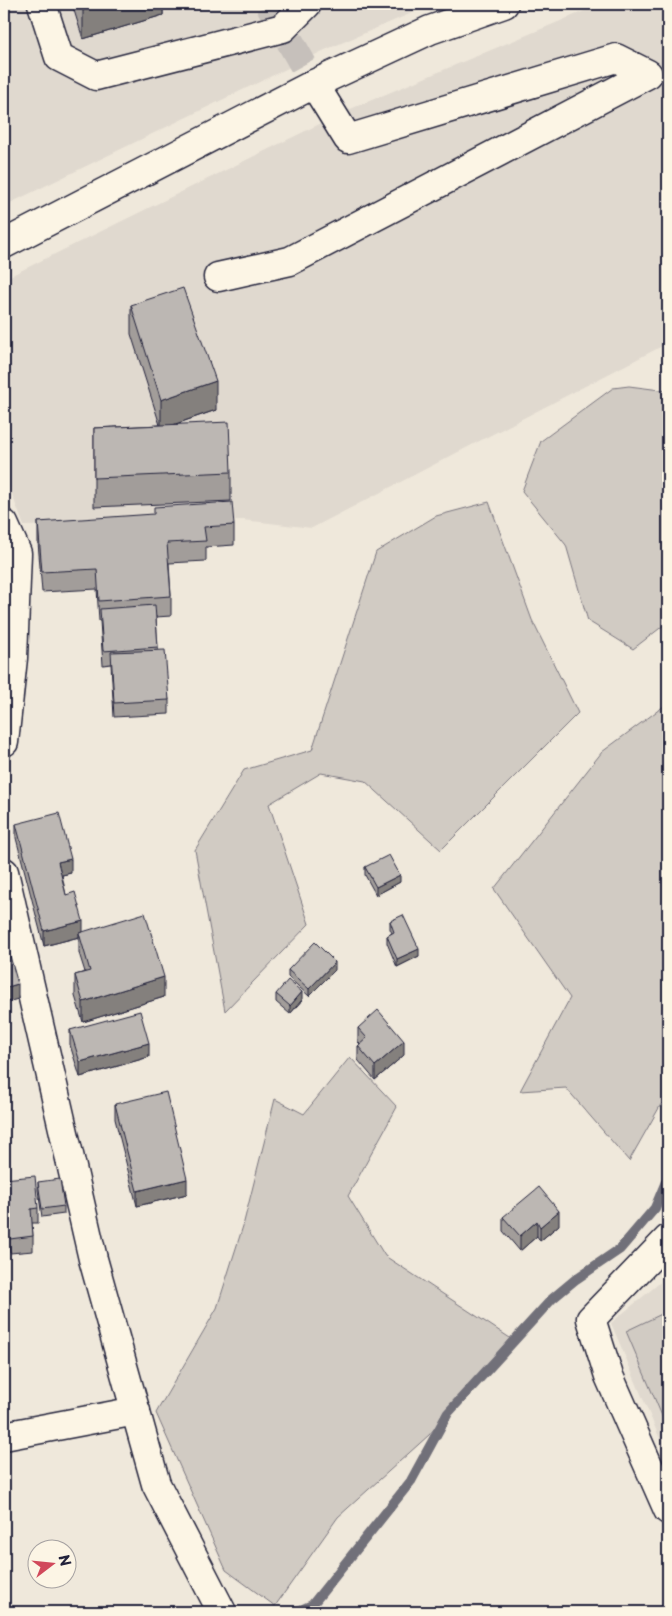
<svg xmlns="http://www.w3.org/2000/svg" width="672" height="1616" viewBox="0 0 672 1616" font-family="'Playpen Sans',sans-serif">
<rect width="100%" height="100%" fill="#efe8db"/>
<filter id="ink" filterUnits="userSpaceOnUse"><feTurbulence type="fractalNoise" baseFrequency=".02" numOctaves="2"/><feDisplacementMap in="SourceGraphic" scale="10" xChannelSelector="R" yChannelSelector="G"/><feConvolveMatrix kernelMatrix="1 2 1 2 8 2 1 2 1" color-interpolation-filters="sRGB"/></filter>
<g filter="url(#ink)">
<g fill="#e0d9cf">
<path d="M4,4H433L325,50L4,206Z"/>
<path d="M601,4H668V343L312,528L243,520L24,526L4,473V279L348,110Z"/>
<path d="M668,1276V1458L611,1323Z"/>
</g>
<g fill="#d1cbc3" stroke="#7a767f">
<path d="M629,386L668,391V622L633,649L588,621L566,545L522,491L541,441L613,388Z"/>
<path d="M489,502L532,620L578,713L441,850L365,781L321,773L269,804L309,924L225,1011L195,850L244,770L312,750L376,552L436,516Z"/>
<path d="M668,703V1092L629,1161L566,1088L520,1091L570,998L494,889L602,752Z"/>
<path d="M350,1057L397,1107L348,1196L385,1256L510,1338L429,1435L338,1517L275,1606L226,1570L156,1413L217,1308L243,1226L275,1099L304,1114Z"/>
<path d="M668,1311V1430L626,1331Z"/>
</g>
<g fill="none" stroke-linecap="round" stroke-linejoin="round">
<path stroke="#716f79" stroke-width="10" d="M296,1612L312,1605L411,1481L448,1413L552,1299L576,1279L620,1249L655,1208L668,1177"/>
<path stroke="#c6c0bb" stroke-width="28" stroke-dasharray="28 14" stroke-linecap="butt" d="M269,4L314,84"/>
<g stroke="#22223b" stroke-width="31">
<g id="minor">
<path d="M42,4L59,57L96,76L283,28L307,4"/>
<path d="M4,244L314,84L430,30L504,4"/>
<path d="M218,277L290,261L648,74L616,58L348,139L314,84"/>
<path d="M4,524L17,553L13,658L4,742"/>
<path d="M4,872L93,1259L156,1484L222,1612"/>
<path d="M668,1239L591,1319L609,1376L668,1510"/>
<path d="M4,1436L136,1411"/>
</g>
</g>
<use href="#minor" stroke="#fcf5e5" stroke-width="28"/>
</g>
<g fill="#a29d9a" stroke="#22223b">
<path d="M72,4H163V15L83,39Z"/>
<path d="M131,305L216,410L176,424L231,472V501L94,507V428L160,425L131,334Z"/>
<path d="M38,522L234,525V545L206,547V561L169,563L171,596V616L156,617L158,650L169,700V714L114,717L111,664L103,665L100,621H99L97,589L42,592L38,542Z"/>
<path d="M16,824L71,873L62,875L66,895L83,932L164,997L83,1022L75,996V975L85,972L79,953V937L44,946L16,838Z"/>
<path d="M365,867L400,882L376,895L365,875Z"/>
<path d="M390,921L419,956L397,967L387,943V936L392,933L390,929Z"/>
<path d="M288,970H335L309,996L288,977Z"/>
<path d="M276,994L302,1000L290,1014L276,1002Z"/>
<path d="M358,1028L404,1055L375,1080L358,1060V1046L360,1044L358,1042Z"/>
<path d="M70,1030L149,1057L80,1077L70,1045Z"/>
<path d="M115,1104L187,1194L137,1206L115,1119Z"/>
<path d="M4,1179L38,1208V1223H32L33,1236V1251L10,1253L7,1232L4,1233Z"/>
<path d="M38,1182L64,1206V1214L42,1217L38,1190Z"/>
<path d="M503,1217L559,1225L540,1241L537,1236L520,1251L503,1231Z"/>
</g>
<g fill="#84807d" stroke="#22223b">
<path d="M102,4H163V15L83,39V10Z"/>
<path d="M9,147V161L4,163V148Z"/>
<path d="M216,381V410L161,429V400Z"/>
<path d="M71,859V873L58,876V862Z"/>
<path d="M400,875V882L376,895V887Z"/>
<path d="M83,921V936L79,933V937L44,946V931Z"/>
<path d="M419,949V956L397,967V959Z"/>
<path d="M335,962V970L309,996V989Z"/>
<path d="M164,977V997L83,1022V1002Z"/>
<path d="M18,984V999L4,1003V988Z"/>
<path d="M302,992V1000L290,1014V1006Z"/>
<path d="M404,1041V1055L375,1080V1066Z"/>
<path d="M149,1043V1057L80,1077V1062Z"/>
<path d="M187,1179V1194L137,1206V1191Z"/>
<path d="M559,1211V1225L540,1241V1227Z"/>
<path d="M537,1221V1236L520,1251V1236Z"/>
</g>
<g fill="#bcb7b3" stroke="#22223b">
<path d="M81,4H102L83,10Z"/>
<path d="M4,131L9,147L4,148Z"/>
<path d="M183,288L216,381L161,400L131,305Z"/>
<path d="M229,422L231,472L94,478V428Z"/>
<path d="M232,502L234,525L204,527L206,541L167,543L171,596L99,601L97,569L42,572L38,522L154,514V507Z"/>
<path d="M155,605L158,647L103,651L100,609Z"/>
<path d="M165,650L169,700L114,703L111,652Z"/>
<path d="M59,813L71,859L58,862L66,895L75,892L83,921L44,931L16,824Z"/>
<path d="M389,855L400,875L376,887L365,867Z"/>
<path d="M145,913L164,977L83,1002L75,975L90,971L79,933Z"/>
<path d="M403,915L419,949L397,959L387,936L394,932L390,921Z"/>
<path d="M4,935L18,984L4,988Z"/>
<path d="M315,942L335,962L309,989L288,970Z"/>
<path d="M288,980L302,992L290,1006L276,994Z"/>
<path d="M378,1010L404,1041L375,1066L358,1046L367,1038L358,1028Z"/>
<path d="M140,1011L149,1043L80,1062L70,1030Z"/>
<path d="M166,1092L187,1179L137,1191L115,1104Z"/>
<path d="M35,1176L38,1208L31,1209L33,1236L10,1239L7,1218H4V1179Z"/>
<path d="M60,1179L64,1206L42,1209L38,1182Z"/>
<path d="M539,1187L559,1211L540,1227L537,1221L520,1236L503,1217Z"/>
</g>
</g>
<rect width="672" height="1616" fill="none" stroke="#fcf5e5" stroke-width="20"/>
<rect x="10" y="10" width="652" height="1596" fill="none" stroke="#22223b" stroke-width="2" filter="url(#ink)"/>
<g transform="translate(52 1564) rotate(74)"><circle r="24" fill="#fcf5e5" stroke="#a5a1a1"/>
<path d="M0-4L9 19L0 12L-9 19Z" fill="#d1495b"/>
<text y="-8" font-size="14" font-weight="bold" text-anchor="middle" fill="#22223b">N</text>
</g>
</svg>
